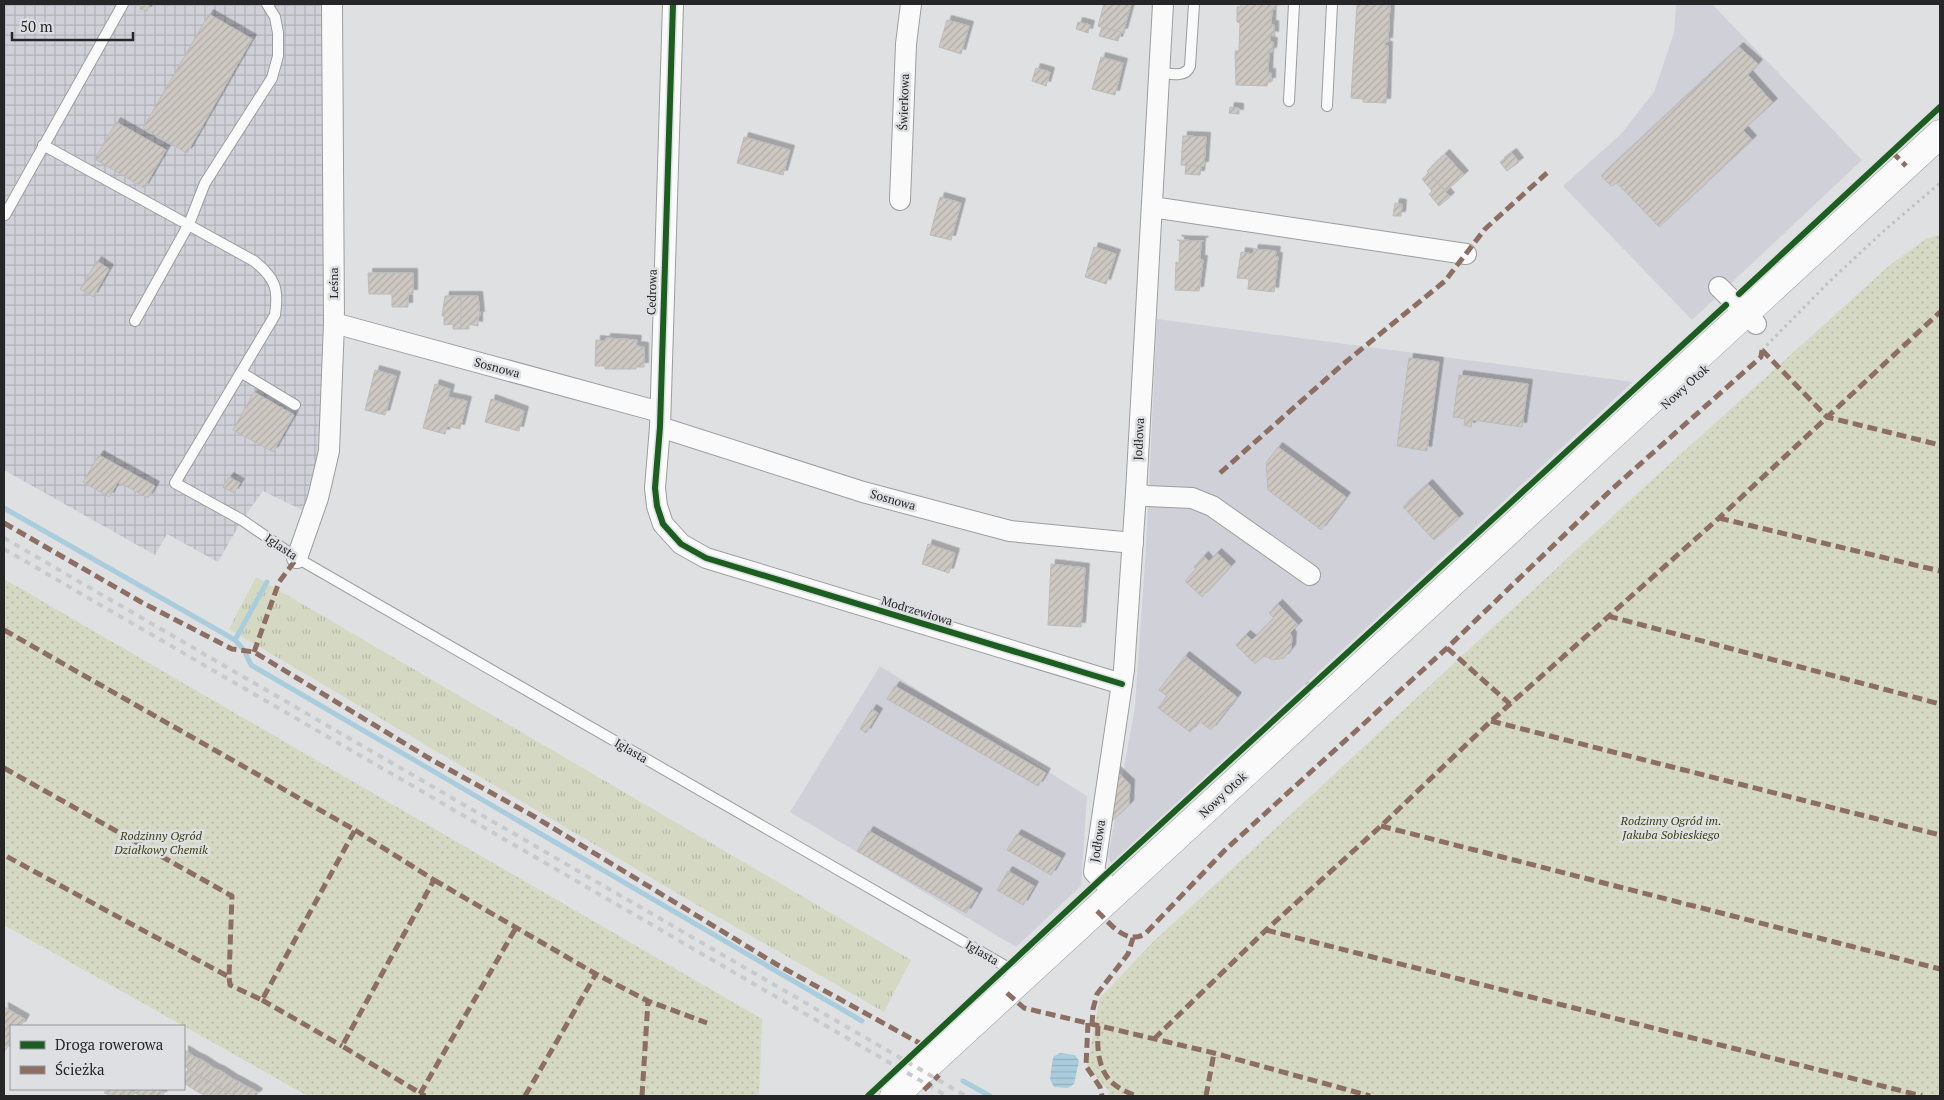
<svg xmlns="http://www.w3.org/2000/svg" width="1944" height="1100" viewBox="0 0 1944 1100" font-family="'PT Serif',serif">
<defs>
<pattern id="industrial-grid" width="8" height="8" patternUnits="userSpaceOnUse" patternTransform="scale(1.25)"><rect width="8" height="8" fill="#d0d1d8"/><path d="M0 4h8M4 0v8" fill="none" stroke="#b2b3b9"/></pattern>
<pattern id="grass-tufts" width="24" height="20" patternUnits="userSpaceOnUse" patternTransform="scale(1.25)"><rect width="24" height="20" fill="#d5d8c2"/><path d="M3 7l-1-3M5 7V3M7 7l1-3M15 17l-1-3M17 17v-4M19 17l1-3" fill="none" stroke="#b7b9a7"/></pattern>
<pattern id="garden-dots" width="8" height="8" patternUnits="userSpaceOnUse" patternTransform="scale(1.25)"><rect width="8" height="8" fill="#d5d8c2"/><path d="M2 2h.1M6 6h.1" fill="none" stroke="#b7b9a7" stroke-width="1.8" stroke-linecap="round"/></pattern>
<pattern id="water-rules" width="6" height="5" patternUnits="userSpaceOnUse" patternTransform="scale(1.25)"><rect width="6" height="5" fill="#aacddd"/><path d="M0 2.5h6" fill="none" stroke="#92b0be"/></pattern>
<pattern id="building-hatch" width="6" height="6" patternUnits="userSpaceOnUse" patternTransform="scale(1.25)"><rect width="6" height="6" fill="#cec8c2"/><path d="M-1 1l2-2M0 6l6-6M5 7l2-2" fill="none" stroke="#b1aca7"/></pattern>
<filter id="shadow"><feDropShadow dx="4.5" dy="-4.5" stdDeviation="0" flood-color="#0004"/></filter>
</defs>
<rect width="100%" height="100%" fill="#dfe0e2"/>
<g fill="#d0d1d8">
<path d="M1676,4H1712L1862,160L1692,320L1563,186L1621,134L1654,92L1674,33Z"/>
<path d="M1157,319L1633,382L1111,863L1108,857L1135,707L1146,547Z"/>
<path d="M880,666L1087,796L1081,886L1016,947L790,812Z"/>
</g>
<path fill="url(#industrial-grid)" d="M4,4H323L325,443L306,512L263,491L242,520L218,562L167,534L155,555L4,470Z"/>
<path fill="url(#grass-tufts)" d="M256,577L911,960L884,1012L699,906L229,629Z"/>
<g fill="url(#garden-dots)">
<path d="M1940,235V1096H1108L1109,1091L1087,1066L1100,998L1152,943L1641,490L1890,265L1926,239Z"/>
<path d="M4,579L762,1019L759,1096H308L4,925Z"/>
</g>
<path fill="url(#water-rules)" d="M1060,1053L1075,1055L1079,1061L1074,1084L1068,1088L1054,1087L1050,1079L1053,1057Z"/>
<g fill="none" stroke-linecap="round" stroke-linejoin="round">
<g stroke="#aacddd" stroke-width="5">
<path d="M4,508L235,640L244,650L251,665L862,1021"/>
<path d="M235,640L267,582"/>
<path d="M963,1081L990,1096"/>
</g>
</g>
<g fill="url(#building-hatch)" stroke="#bbbbbc" filter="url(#shadow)">
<path d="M141,4L149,5L147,11L140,9Z"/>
<path d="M1104,4H1131L1123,33L1098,26Z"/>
<path d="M1241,4H1276V9H1272L1271,25H1274V36L1270,35V42H1273L1272,52H1269L1268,73H1271V82H1268L1267,86L1236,85L1235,51H1239L1240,23L1237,22V7H1241Z"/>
<path d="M1357,4L1390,5L1388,42H1385V46H1388L1386,103L1363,102V99L1351,98Z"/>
<path d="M209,14L252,39L187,153L143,128Z"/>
<path d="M947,20L969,26L961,54L939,47Z"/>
<path d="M1078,22L1090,25L1088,33L1076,29Z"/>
<path d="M1102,27L1121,32L1118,41L1099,36Z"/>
<path d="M1739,47L1758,64L1748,75L1773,103L1743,130L1752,140L1659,227L1617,183L1611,186L1601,176Z"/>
<path d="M1101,57L1123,63L1115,95L1092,89Z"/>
<path d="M1036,68L1050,72L1046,86L1032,81Z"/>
<path d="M1230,107L1239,108V114L1229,113Z"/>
<path d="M116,122L166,150L144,188L95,159Z"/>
<path d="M1183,136L1206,137L1204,166L1181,165Z"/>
<path d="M744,137L790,150L783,175L737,163Z"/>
<path d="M1512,153L1519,162L1507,171L1500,162Z"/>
<path d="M1445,154L1464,175L1446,191L1427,171Z"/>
<path d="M1186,165L1201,166L1200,175L1185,174Z"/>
<path d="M1429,173L1450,197L1439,206L1429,194L1432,191L1422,179Z"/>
<path d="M940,197L961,203L951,240L930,235Z"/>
<path d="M1395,203L1402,204L1401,216H1393Z"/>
<path d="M1177,240L1204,241L1201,242L1200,260H1203L1199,291L1175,290L1176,262L1179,263L1180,241Z"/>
<path d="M1094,247L1116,254L1106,284L1085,277Z"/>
<path d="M1254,249L1276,251L1275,257H1278L1274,292L1248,289L1249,279L1237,278L1241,252L1253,254Z"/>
<path d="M97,261L109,269L93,297L80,289Z"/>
<path d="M368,273H413V294H408V307H392V294H369Z"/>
<path d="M445,296H461V329H453V324L444,325V316H442Z"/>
<path d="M461,296H478L480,316H478V326L469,324V329H461Z"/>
<path d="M606,338L637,340L636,346L644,347V367H636V369H605V366H595L596,340L606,341Z"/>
<path d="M1409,358L1439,362L1427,451L1397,446Z"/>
<path d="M375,370L396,376L385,415L365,410Z"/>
<path d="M1459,375L1528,384L1522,427L1472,420L1471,427L1464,425L1465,419L1453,417Z"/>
<path d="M435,384L450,389L448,397L467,401L460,429L447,426L445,434L423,428Z"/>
<path d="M254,392L294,415L273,452L233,430Z"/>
<path d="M491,399L524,411L519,431L485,422Z"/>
<path d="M1278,447L1346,497L1321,530L1268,490L1266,463Z"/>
<path d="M99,455L155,486L148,498L118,482L109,497L83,482Z"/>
<path d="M229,477L240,483L234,493L223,487Z"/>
<path d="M1428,484L1459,518L1434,540L1403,507Z"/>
<path d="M928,544L955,553L949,573L922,564Z"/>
<path d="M1217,553L1231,566L1202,597L1185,581L1196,569L1194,567L1204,556L1209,562Z"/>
<path d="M1051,564L1085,568L1081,627L1048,625Z"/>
<path d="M1278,604L1298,625L1290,633L1292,637L1291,649L1284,658L1273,660L1264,656L1255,664L1236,645L1246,635L1252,640L1274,618L1269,613Z"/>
<path d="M1185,656L1237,697L1211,730L1199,721L1190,732L1158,708L1167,696L1159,690Z"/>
<path d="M895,686L1046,773L1038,786L887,699Z"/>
<path d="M872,709L878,713L866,733L860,729Z"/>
<path d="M1114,769L1130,784L1129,805L1110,823Z"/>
<path d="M869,831L978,893L966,913L857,851Z"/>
<path d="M1017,834L1061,858L1051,875L1007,850Z"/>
<path d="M1008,871L1034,886L1023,905L997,890Z"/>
<path d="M4,1007L25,1019L21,1026H11V1041L5,1051L4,1050Z"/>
<path d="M184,1050L189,1053L184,1062Z"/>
<path d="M189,1053L195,1057L188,1069L184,1066V1062Z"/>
<path d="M195,1057L202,1060L194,1073L188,1069Z"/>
<path d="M202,1060L208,1064L201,1077L194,1073Z"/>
<path d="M208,1064L214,1068L207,1080L201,1077Z"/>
<path d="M214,1068L221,1071L213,1084L207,1080Z"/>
<path d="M188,1069L194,1073L187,1085L184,1083V1077Z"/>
<path d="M221,1071L227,1075L220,1088L213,1084Z"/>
<path d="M194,1073L201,1077L193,1089L187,1085Z"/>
<path d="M227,1075L233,1079L226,1091L220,1088Z"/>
<path d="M201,1077L207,1080L200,1093L193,1089Z"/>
<path d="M233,1079L239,1082L232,1095L226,1091Z"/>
<path d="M207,1080L213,1084L206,1096L200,1093Z"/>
<path d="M239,1082L246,1086L240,1096H235L232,1095Z"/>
<path d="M213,1084L220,1088L214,1096H206Z"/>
<path d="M246,1086L252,1089L248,1096H240Z"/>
<path d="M220,1088L226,1091L223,1096H214Z"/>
<path d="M107,1089H117L113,1096L104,1093Z"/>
<path d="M117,1089H127L123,1096H113Z"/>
<path d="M127,1089L134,1093L133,1096H123Z"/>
<path d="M137,1089H147L143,1096L134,1093Z"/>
<path d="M147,1089H157L152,1096H143Z"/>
<path d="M157,1089L164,1093L162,1096H152Z"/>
<path d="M252,1089L258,1093L256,1096H248Z"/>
<path d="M226,1091L232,1095L231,1096H223Z"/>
</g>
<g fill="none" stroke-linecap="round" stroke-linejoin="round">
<g stroke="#9c9d9e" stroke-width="12">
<g id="lane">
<path d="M1160,72C1170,74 1186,78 1190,66L1194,4"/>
<path d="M1289,101L1294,4"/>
<path d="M1327,106L1332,4"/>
<path d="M43,145L254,261C275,278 279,288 275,315L175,483L242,520L297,558L1007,967L1020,980"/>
<path d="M5,215L123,4"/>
<path d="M135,321L189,224L205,183L272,78L278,56V33L275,17L267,4"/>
<path d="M242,373L295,405"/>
<path d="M1311,687L1324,701"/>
</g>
</g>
<g stroke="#9c9d9e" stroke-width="22">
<g id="street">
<path d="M673,4L660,427L655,488L657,506L663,524L681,544L706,558L1122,684"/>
<path d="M900,200L906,44L911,4"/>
<path d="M1152,207L1466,254"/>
<path d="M1719,287L1756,324"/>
<path d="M334,323L660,412"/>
<path d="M660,427L863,492L1010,531L1133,543"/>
<path d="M1136,493L1147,496L1192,498L1212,506L1310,575"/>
<path d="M297,558L318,498L329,451L334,323L332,4"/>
<path d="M1116,894L1094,872L1124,670L1136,493L1163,4"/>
</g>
</g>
<g stroke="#9c9d9e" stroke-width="29">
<path id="secondary" d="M894,1096L1940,134"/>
</g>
<path stroke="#c0c0c1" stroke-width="3" stroke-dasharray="2.5 4" stroke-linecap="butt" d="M1762,350L1833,278L1886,229L1940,183"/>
<use href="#lane" stroke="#fafafb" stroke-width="10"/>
<use href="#street" stroke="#fafafb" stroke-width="20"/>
<use href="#secondary" stroke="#fafafb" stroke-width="28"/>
<g stroke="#cacaca" stroke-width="4" stroke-dasharray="6 6" stroke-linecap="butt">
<path d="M4,538L966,1096"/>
<path d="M4,549L947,1096"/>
</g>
<g stroke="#8d6e63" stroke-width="5" stroke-dasharray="10 5" stroke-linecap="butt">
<path d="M1892,152L1906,166"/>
<path d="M1762,350L1827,417L1940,445"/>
<path d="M1220,473L1342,365L1445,281L1485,229L1548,172"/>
<path d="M1719,518L1940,571"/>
<path d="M4,523L141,602L232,649L254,652L432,760L535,817L776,964L923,1045"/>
<path d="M1608,616L1940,704"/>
<path d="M4,630L355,830L262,1000L230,985L229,977"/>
<path d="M1447,648L1510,704"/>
<path d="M254,652L279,582L297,558"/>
<path d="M1491,721L1940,835"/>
<path d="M4,768L232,896L229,977L4,855"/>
<path d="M1381,826L1940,969"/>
<path d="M355,830L434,880L342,1046L425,1096"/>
<path d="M434,880L596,974L648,1001L707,1023"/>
<path d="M1097,911C1111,924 1125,945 1145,934L1225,850L1447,648L1612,489L1761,357L1762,350"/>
<path d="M1266,930L1922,1096"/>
<path d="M1007,993L1024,1008L1214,1053L1370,1096"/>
<path d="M262,1000L342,1046"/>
<path d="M1088,1023L1086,1066L1100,1087L1102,1096"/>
<path d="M1092,1025L1093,1009L1097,994L1128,954L1133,938"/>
<path d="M1098,1026C1097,1046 1097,1072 1115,1085C1121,1090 1129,1093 1136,1096"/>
<path d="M1154,1039L1266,930L1381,826L1491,721L1719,518L1940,312"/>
<path d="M924,1090L939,1075"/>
<path d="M420,1094L517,926"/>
<path d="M525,1096L596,974"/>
<path d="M642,1096L648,1001"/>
<path d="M1206,1096L1214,1053"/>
</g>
<g stroke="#dedfe3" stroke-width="9">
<g id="cycleway">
<path d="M673,4L660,427L655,488L657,506L663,524L681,544L706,558L1122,684"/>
<path d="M1739,294L1940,107"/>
<path d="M868,1096L1101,879L1726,305"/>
</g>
</g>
<use href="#cycleway" stroke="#1b5e20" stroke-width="6"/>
</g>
<g text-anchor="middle" stroke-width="5" stroke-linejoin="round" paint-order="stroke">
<g font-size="12" fill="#262628" stroke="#dedfe3">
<text transform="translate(904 102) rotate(-88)" y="4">Świerkowa</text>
<text transform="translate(334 283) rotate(-90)" y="4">Leśna</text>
<text transform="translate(652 292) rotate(-88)" y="4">Cedrowa</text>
<text transform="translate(497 368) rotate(15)" y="4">Sosnowa</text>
<text transform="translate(1685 387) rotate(-42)" y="4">Nowy Otok</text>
<text transform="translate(1139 439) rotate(-87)" y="4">Jodłowa</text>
<text transform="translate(893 500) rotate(16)" y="4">Sosnowa</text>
<text transform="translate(281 547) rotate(34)" y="4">Iglasta</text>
<text transform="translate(917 611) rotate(17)" y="4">Modrzewiowa</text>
<text transform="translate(631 751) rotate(30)" y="4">Iglasta</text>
<text transform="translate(1223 795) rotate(-43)" y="4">Nowy Otok</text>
<text transform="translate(1098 841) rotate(-81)" y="4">Jodłowa</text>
<text transform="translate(982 953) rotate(30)" y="4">Iglasta</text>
</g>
<g font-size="12" font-style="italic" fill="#3d410b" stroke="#dedfe3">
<text x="1671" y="825">Rodzinny Ogród im.<tspan x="1671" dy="14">Jakuba Sobieskiego</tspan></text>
<text x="161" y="840">Rodzinny Ogród<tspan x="161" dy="14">Działkowy Chemik</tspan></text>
</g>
</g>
<rect width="1944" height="1100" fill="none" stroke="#262628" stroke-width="10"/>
<rect x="10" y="1025" width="175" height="65" fill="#dedfe3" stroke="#949598"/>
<rect x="20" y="1041" width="25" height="8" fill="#1b5e20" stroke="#949598"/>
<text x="55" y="1050" font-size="15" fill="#262628">Droga rowerowa</text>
<rect x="20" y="1066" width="25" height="8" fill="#8d6e63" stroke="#949598"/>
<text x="55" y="1075" font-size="15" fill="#262628">Ścieżka</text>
<path d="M12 32v8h121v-8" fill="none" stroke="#262628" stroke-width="2.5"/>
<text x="20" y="32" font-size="15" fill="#262628" stroke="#dedfe3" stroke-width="4" paint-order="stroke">50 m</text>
</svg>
